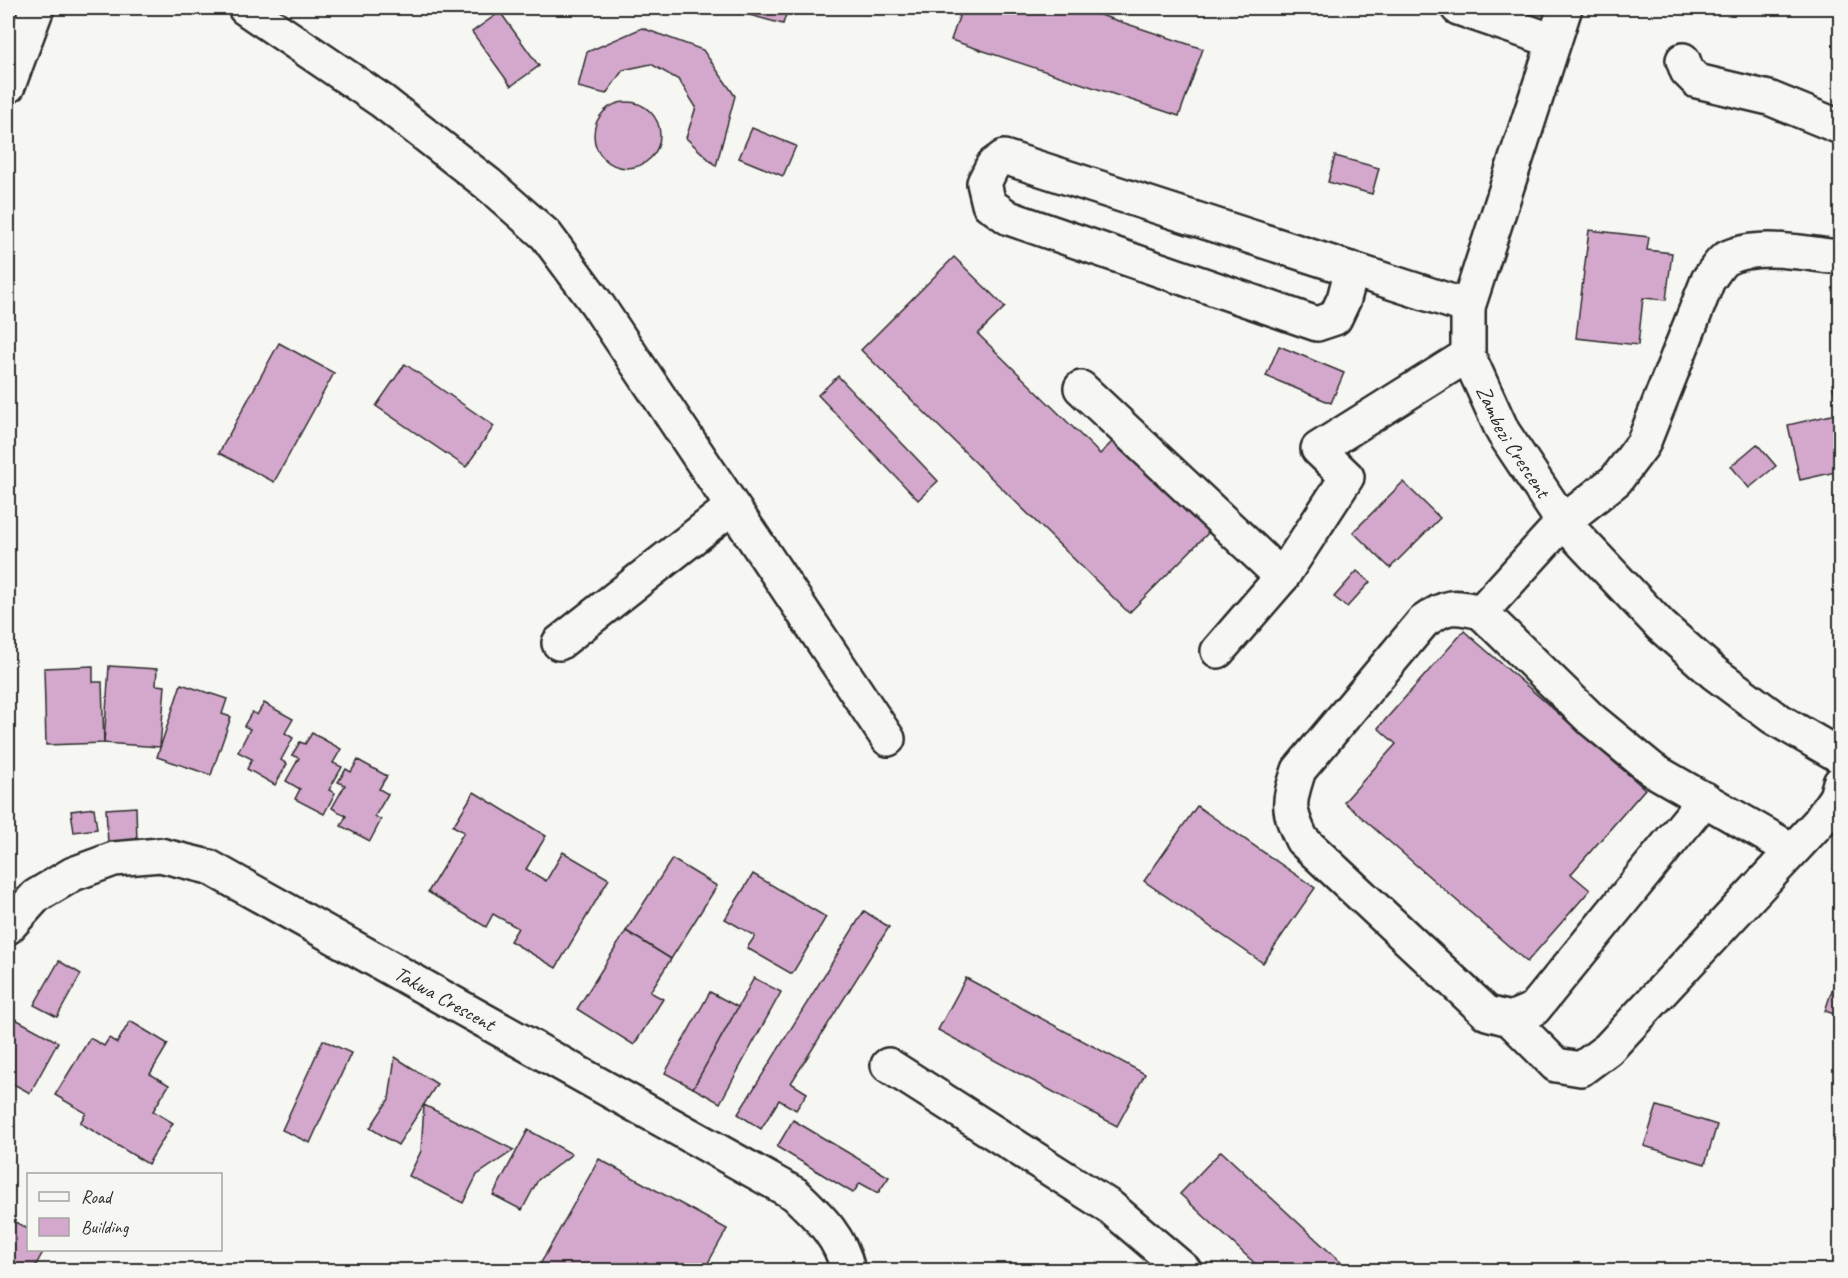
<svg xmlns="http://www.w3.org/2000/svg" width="1848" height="1278" viewBox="0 0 1848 1278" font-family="Caveat,sans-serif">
<rect width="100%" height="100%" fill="#f6f6f2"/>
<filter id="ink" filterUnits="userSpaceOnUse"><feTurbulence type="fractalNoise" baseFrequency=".0167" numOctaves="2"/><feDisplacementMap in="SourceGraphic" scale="12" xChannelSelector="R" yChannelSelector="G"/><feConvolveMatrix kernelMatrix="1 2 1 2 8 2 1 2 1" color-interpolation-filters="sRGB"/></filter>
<g filter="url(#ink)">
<g fill="#d3a8cc" stroke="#2b2b2b" stroke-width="1.5">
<path d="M449,8H467L453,15Z"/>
<path d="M723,8H788L783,24Z"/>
<path d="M962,8H1079L1203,49L1179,116L951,40Z"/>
<path d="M500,12L539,66L511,86L472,32Z"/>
<path d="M642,28L703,50L735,96L716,166L686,138L696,107L679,80L651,64L623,70L606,94L578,87L587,52Z"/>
<circle cx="627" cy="135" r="33"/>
<path d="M752,128L796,146L783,176L739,158Z"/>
<path d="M1335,156L1379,168L1372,194L1328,182Z"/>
<path d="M1589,230L1649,237L1647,250L1672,253L1666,300L1643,298L1638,345L1576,338Z"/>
<path d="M954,257L1005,307L978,334L1100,454L1117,437L1211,530L1129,613L861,350Z"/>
<path d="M279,343L334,373L274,482L219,453Z"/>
<path d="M1279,346L1344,373L1331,403L1266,376Z"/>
<path d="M405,364L494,426L466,467L376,406Z"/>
<path d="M838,376L938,481L918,500L818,395Z"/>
<path d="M1840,381V471L1800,480L1788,425L1840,413L1832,384Z"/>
<path d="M1757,444L1776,466L1749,488L1731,466Z"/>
<path d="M1403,482L1440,518L1390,568L1353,532Z"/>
<path d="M1357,571L1370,582L1347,607L1334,597Z"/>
<path d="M1464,631L1645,789L1571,874L1590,890L1527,962L1344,802L1396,744L1378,728Z"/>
<path d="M93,666V682H102L104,743L46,745L44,668Z"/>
<path d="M109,666L157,669L156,685L165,686L160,747L104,743Z"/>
<path d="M181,684L227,699L222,714L231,717L211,775L157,757Z"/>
<path d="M264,703L293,719L285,733L293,738L281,760L287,764L275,785L247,769L252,759L238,752L250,729L244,726L252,712L257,715Z"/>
<path d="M312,733L341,749L333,763L342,767L329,790L335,793L324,814L295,799L300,789L286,781L299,758L292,755L300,742L305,744Z"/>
<path d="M358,760L387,776L379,789L388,794L375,816L381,820L370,841L341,826L346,816L332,808L345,785L338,782L346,769L351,772Z"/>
<path d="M474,792L546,836L526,869L546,881L563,852L609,879L556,968L510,941L518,928L493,914L486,927L428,892L464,832L453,826Z"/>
<path d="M1197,806L1315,888L1263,963L1144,881Z"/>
<path d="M136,807L137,842L108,844L106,809Z"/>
<path d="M94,808L97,829L74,832L71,811Z"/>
<path d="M672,859L717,886L671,959L626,931Z"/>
<path d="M753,874L826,917L792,974L747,948L755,936L725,919Z"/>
<path d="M864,911L889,927L791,1083L807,1093L796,1110L779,1100L761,1129L738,1114Z"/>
<path d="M626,931L671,959L650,992L663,999L634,1045L577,1009Z"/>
<path d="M59,961L81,974L57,1017L34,1005Z"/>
<path d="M1837,975L1840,976V1016L1825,1011Z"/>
<path d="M754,978L781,992L720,1103L693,1088Z"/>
<path d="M966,978L1145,1074L1117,1126L938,1030Z"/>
<path d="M710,992L738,1007L693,1088L665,1073Z"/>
<path d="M8,1015L58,1042L30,1093L8,1081Z"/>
<path d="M130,1021L168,1044L150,1074L169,1085L153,1111L173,1123L148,1164L80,1123L86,1113L55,1095L90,1038L104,1046L109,1038L117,1043Z"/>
<path d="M323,1040L351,1053L310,1143L282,1130Z"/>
<path d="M395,1057L437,1084L398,1145L370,1128L389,1099Z"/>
<path d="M424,1105L514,1150L477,1175L463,1203L409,1176L421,1151Z"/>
<path d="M1657,1106L1717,1125L1705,1164L1644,1146Z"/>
<path d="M793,1120L889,1177L878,1193L860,1183L853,1193L777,1147Z"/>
<path d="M528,1130L572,1154L538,1180L522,1210L493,1195Z"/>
<path d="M1221,1151L1349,1270H1262L1180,1194Z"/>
<path d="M599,1159L727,1229L704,1270H652L645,1267L634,1270H537Z"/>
<path d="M8,1218L28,1229V1250H37L43,1252L33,1270H8Z"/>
</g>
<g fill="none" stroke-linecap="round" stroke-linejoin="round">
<g stroke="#2b2b2b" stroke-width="38">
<g id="minor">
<path d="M245,8L382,101L488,184L546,235L597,304L888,739"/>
<path d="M1458,8L1554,41"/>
<path id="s1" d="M1565,8L1468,307V355L1503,432L1563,522L1661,626L1714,673L1773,717L1840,756"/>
<path d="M1683,60L1687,71L1697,81L1769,98L1840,127"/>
<path d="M1352,269L1344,299L1335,318L1317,324L1009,218L989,204L984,183L993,165L1004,157L1468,307"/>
<path d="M1081,388L1282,577L1347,477L1318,449L1468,355"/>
<path d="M1481,612L1592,720L1653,770L1792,850"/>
<path d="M559,643L732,507"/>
<path d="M1218,651L1282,577"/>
<path d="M1705,799L1534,1009L1510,1019L1487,1013L1302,840C1287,808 1288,803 1299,770L1423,622C1446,605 1454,605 1481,612L1563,522L1616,480L1643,444L1708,280C1713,274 1719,263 1725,259C1757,242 1806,254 1840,257"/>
<path id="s2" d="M8,927L36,896L73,874L114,859L160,855L209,867L795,1194C820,1218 840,1236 848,1270"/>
<path d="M1510,1019L1556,1065L1581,1069L1608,1049L1819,822L1836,797L1840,783"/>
<path d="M888,1065L1110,1207L1184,1270"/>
</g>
</g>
<g stroke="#2b2b2b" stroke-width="38">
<path id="major" d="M8,86L37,8"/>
</g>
<use href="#minor" stroke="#f6f6f2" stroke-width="33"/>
<use href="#major" stroke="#f6f6f2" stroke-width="33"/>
</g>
</g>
<g text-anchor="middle" stroke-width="5" stroke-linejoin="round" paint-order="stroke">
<g font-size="21" fill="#2b2b2b" stroke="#f6f6f2">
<text dy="7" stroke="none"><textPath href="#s1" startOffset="460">Zambezi Crescent</textPath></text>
<text dy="7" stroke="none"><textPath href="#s2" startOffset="495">Takwa Crescent</textPath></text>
</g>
</g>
<rect width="1848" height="1278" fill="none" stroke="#f6f6f2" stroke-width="30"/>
<rect x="15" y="15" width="1818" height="1248" fill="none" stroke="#2b2b2b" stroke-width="2" filter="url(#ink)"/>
<rect x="27" y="1173" width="195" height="78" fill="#f6f6f2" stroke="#a5a5a2" stroke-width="1.5"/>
<rect x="39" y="1192" width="30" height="9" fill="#f6f6f2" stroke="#a5a5a2" stroke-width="1.5"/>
<text x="81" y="1203" font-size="18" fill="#2b2b2b">Road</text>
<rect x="39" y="1218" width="30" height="18" fill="#d3a8cc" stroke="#a5a5a2" stroke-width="1.5"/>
<text x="81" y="1233" font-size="18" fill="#2b2b2b">Building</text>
</svg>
